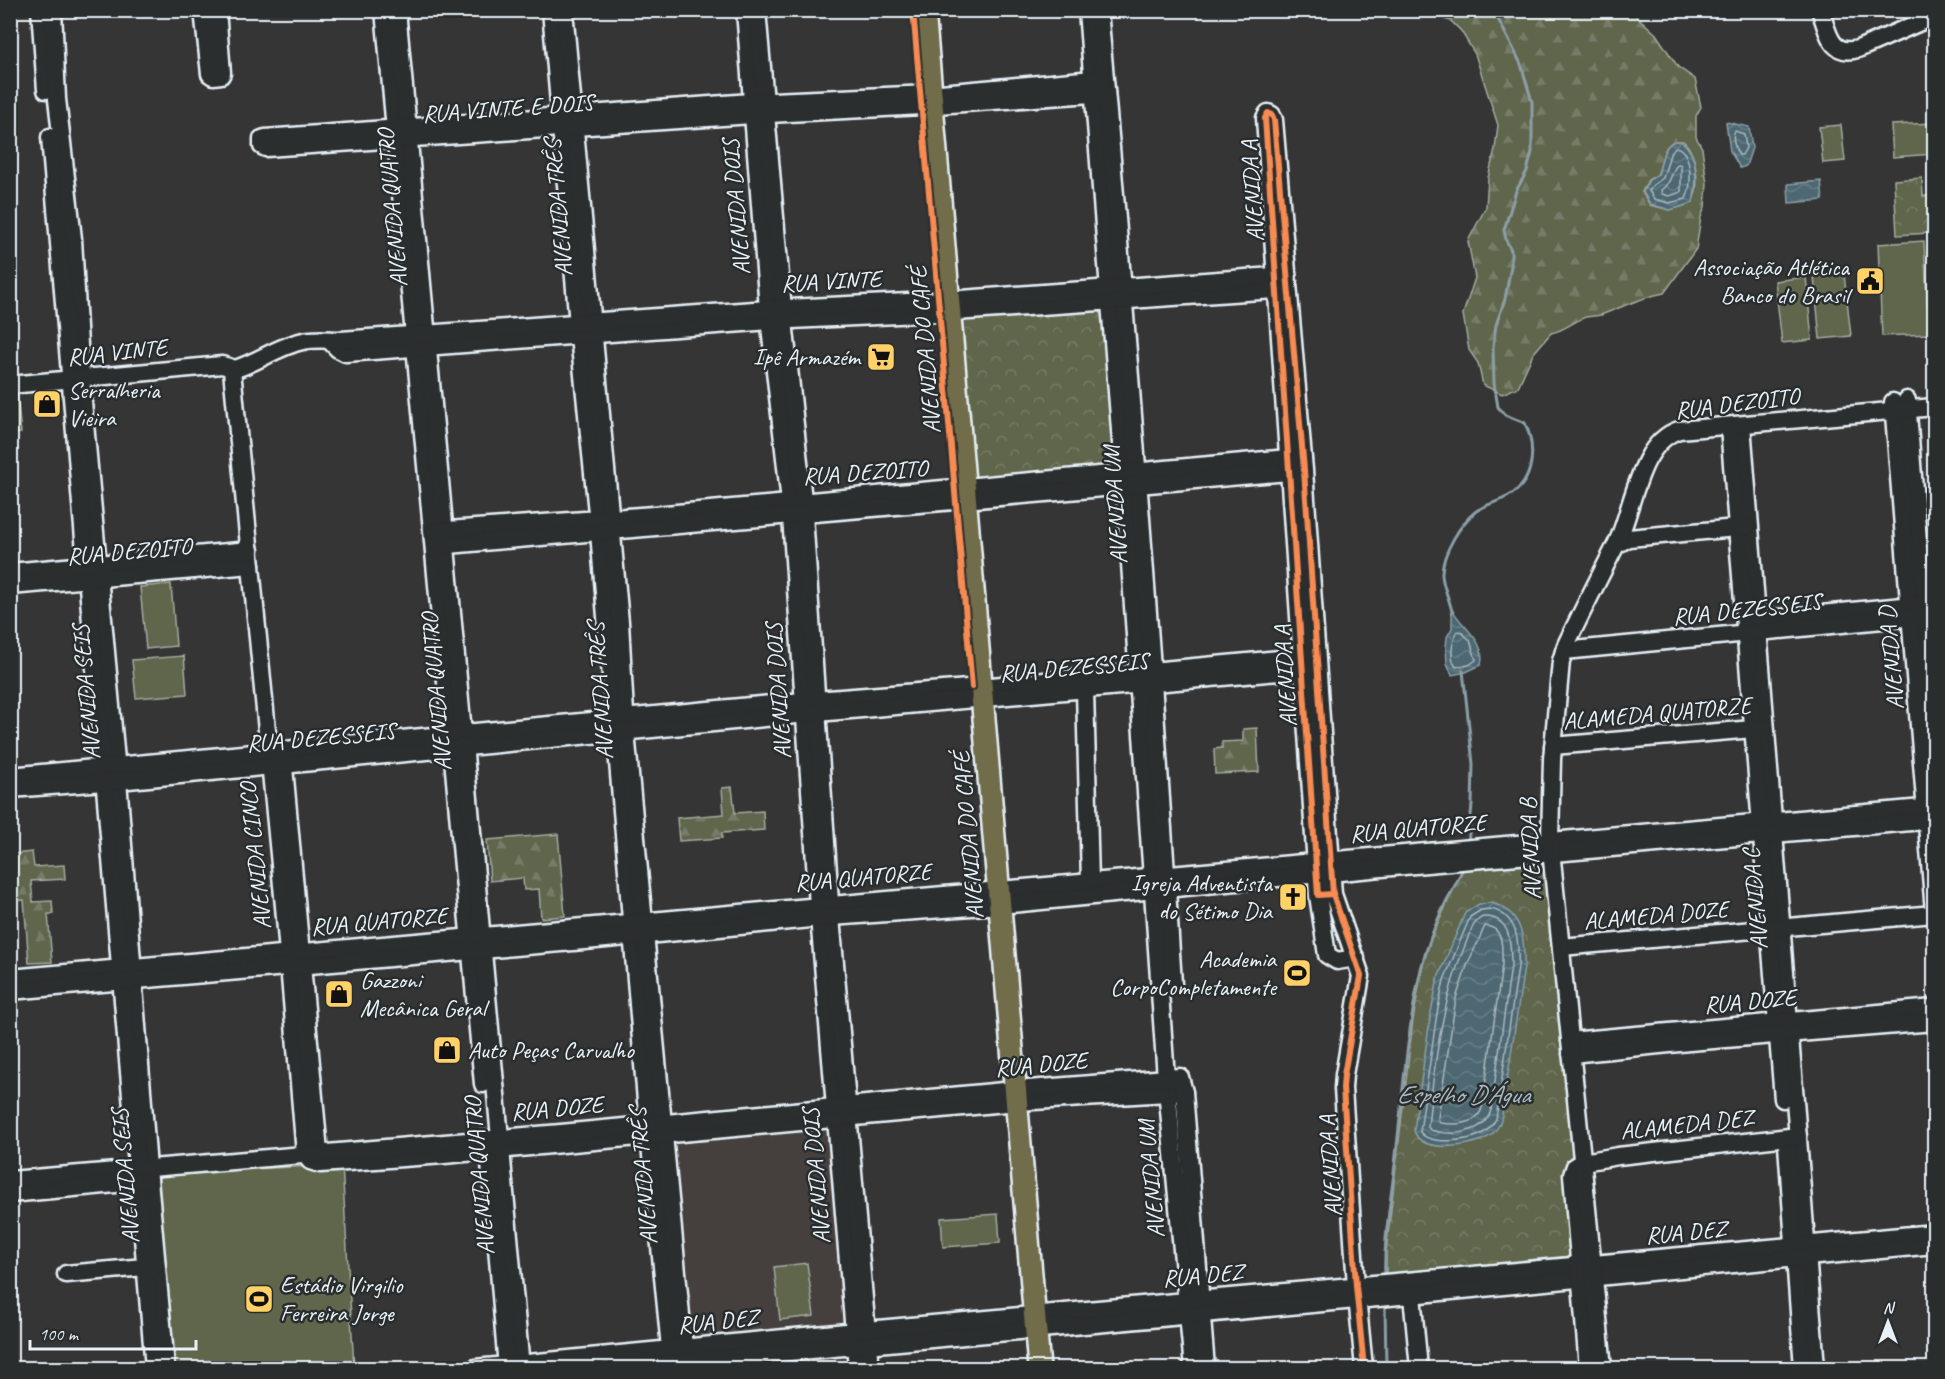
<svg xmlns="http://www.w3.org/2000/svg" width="1945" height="1379" viewBox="0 0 1945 1379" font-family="Caveat,sans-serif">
<defs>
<pattern id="forest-firs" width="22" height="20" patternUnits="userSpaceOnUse" patternTransform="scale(1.5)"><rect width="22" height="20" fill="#5f664c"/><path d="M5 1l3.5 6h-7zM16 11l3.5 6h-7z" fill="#767c67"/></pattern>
<pattern id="park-crowns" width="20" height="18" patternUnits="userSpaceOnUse" patternTransform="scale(1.5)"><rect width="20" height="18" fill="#5f664c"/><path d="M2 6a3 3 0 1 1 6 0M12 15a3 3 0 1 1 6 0" fill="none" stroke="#767c67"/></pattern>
<pattern id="water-waves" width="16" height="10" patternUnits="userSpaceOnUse" patternTransform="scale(1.5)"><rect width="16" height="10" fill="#4d6872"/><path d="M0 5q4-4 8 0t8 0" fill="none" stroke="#677e87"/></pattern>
</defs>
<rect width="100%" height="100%" fill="#363535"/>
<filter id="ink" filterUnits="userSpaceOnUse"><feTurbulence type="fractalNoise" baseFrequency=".0167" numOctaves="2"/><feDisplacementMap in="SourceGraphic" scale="12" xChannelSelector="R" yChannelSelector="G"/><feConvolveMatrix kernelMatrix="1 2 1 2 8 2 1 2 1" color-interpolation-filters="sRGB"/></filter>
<g filter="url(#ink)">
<path fill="#453f3e" d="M835,1119L854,1331L683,1349L663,1135Z"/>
<g fill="#5f664c" stroke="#a4aca2" stroke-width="1.5">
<path d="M1934,123V154L1893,157L1891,125Z"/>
<path d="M1841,125L1845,161L1823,163L1819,127Z"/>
<path d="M1924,241L1929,334L1882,336L1878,244Z"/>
<path d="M1844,274L1851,336L1820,339L1814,277Z"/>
<path d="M1806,277L1812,340L1782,343L1775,281Z"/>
<path d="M17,395L21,433L11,434V396Z"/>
<path d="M171,584L176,646L146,649L140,587Z"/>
<path d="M184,656L187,694L136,698L132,660Z"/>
<path d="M342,1165L354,1368H174L157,1173Z"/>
<path d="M998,1214L1000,1243L943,1247L941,1218Z"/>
<path d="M807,1263L814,1316L780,1320L774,1267Z"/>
</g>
<g fill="url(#forest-firs)" stroke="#a4aca2" stroke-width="1.5" fill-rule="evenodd">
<path d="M1423,11H1631L1656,34L1678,67L1695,79L1701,107L1696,116V137L1702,148L1707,184L1705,207L1701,217L1696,249L1664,293C1642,297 1622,307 1601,315C1596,316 1591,316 1586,317C1573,321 1566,330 1551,333L1533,354L1518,387L1502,394L1483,385L1478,363L1469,350L1463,314L1475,278L1468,241L1486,207L1488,178L1495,149L1498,125L1475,54L1461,31L1451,21L1424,13ZM1676,141H1683C1697,153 1702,190 1690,204L1670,210L1650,205L1642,192L1648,180L1657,175C1663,163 1661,144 1676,141Z"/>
<path d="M1257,728L1259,772L1215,774L1214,749L1222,748V742L1243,741V729Z"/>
<path d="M732,787L735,813L763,811L764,830L722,833V838L679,841L677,818L724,814L722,788Z"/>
<path d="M558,834L565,916L541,918L539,889L524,890L523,878L490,881L487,840Z"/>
<path d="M32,852L34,867L64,865L65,879L31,881L33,902L52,901L53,914H48L52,962L29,963L24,900L11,901V868L14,867L13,854Z"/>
</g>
<g fill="url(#park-crowns)" stroke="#a4aca2" stroke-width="1.5">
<path d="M1922,178L1923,196H1934V224L1930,225V233L1897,235L1894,180Z"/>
<path d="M1103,311L1116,464L971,479L961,320Z"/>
<path d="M1550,856L1581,1162L1571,1259L1386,1279V1252L1413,1020L1422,969L1430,941L1465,864Z"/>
</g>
<g fill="url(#water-waves)" stroke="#8b9fa8" stroke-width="1.5">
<path d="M1726,122L1749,127L1752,148L1746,166L1740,168L1730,151Z"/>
<path d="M1676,141L1682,142C1699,155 1697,183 1693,202L1690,204L1670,210L1650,204L1643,192L1649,180L1658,175C1662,163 1662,144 1676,141Z"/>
<path d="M1821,181L1823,200L1789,203L1788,184Z"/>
<path d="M1452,609C1462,628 1487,641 1481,665L1466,672L1452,675L1447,663L1446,647L1447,637L1452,628Z"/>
<path d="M1492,903C1523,912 1525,940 1524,967L1501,1121C1498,1128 1493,1135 1486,1138C1470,1147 1419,1154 1414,1130L1431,1012L1438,978L1465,913L1479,904Z"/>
</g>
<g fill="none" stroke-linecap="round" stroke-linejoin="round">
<g stroke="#aabac2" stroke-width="1.5">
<path d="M1735,131L1744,134L1746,148L1742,155H1739C1735,149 1731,137 1735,131Z"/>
<path d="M1676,147C1693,152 1692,186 1686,199L1669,203L1654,199L1649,191L1653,185L1663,178L1671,151Z"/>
<path d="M1678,164L1681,165V192L1669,196L1662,194L1661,190C1673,182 1670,172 1678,164Z"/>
<path d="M1460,631L1470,640L1476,660L1469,665L1456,667C1449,658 1452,643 1457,632Z"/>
<path d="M1491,909C1519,916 1519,943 1518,967L1496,1119C1493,1124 1489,1130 1483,1133C1470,1141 1430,1146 1420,1132L1422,1117L1437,1013L1444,980L1470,917L1481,910Z"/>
<path d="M1483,917C1512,915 1511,946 1511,966L1491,1110C1484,1135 1450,1136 1430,1130L1428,1127C1434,1065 1442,1000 1466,943C1470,933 1473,921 1483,917Z"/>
<path d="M1485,926C1505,927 1502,950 1502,965L1482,1108C1477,1125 1455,1125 1440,1123L1438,1118L1456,998L1468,963Z"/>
</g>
<g stroke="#8b9fa8" stroke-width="3">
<path d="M1452,612C1450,599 1441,584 1442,572C1443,553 1460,524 1475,512C1487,503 1505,501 1516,491C1535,475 1535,444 1525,423L1505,415L1498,407L1494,383L1493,347L1496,325L1505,299L1511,266V250L1506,240L1504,230L1516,191L1527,171L1532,152V102L1521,64L1496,15L1491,10"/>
<path d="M1463,671L1473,764L1472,805L1468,843"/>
<path d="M1385,1279C1383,1238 1392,1196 1396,1155C1403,1094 1407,1030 1421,969C1427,946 1436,922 1447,900C1453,889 1459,880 1463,867"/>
<path d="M1385,1303L1386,1368"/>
</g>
<g stroke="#e8f1f8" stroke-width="21">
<g id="minor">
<path d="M40,10L46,90"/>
<path d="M53,10L57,99L73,239L81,380L119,793L148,1168L166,1368"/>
<path d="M203,10L210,74L213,76L221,75L222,73L217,10"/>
<path d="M384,10L483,1084"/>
<path d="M397,10L521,1368"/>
<path d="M551,10L579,336L599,532L648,1125L672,1368"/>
<path d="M564,10L620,622L626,732L686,1368"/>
<path d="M745,10L768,309L790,502L818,905L857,1368"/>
<path d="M757,10L784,321L803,500L831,917L870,1368"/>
<path d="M1087,10L1126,506L1166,1078L1193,1368"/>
<path d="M1099,10C1128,335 1153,659 1173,984L1161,986"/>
<path d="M1820,10C1828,30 1829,57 1858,49L1934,16"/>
<path d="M1104,78L930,94L751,102L265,138L262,139V146L266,148L752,115L922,106L1106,93"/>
<path d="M50,137L154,1368"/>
<path d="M329,340L338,349L346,353L770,321L940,313L1288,289"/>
<path d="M232,370C257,363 278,346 303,341C316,338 328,340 341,340L768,309L948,300L1287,275"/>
<path d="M10,385L222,365L229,367L232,370L284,906L305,1154L310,1161L320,1164L444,1155L1017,1102L1184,1092"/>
<path d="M1907,400L1934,743"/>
<path d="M1893,402L1934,912"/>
<path d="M1742,425L1816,1368"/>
<path d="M1729,427L1783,1099"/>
<path d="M434,531L654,515L1299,457"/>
<path d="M1616,545L1629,538L1747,527"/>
<path d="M437,546L1299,471"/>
<path d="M10,572L250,550"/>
<path d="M10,586L251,565"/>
<path d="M1747,621L1934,603"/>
<path d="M1564,651L1934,615"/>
<path d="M1085,690L1090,882"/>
<path d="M1553,746L1765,728"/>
<path d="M283,756L320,1163"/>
<path d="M10,776L803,701L981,687L1312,656"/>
<path d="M10,789L118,781L817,713L1312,669"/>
<path d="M1333,894L1318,895L1265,118L1268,113L1272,115L1274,120L1304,470L1333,894L1361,976L1344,1075L1343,1088L1356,1286L1364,1368"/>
<path d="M1318,895L1327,955L1337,961L1356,958"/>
<path d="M1561,947L1934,914"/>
<path d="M10,978L1934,807"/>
<path d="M10,991L596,940L831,917L1000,905L1392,867L1934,820"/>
<path d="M1570,1041L1934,1008"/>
<path d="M1571,1054L1689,1042L1934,1022"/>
<path d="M1787,1145L1803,1368"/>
<path d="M490,1163L507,1368"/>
<path d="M10,1180L561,1133L1004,1091L1180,1077L1184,1092L1206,1368"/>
<path d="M10,1194L147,1181"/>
<path d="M66,1274L156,1266"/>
<path d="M1411,1285L1419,1368"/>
<path d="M475,1368L867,1330L1934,1233"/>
<path d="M615,1368L1389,1297L1934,1245"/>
<path d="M1588,1368L1572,1175L1575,1166L1583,1162L1618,1156L1798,1136"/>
<path d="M1603,1368L1550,840L1552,759L1561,661L1566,645C1582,611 1599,578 1616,545C1633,511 1638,443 1679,430L1934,407"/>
</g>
</g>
<g stroke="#e8f1f8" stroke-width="26">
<path id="major" d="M924,10L1039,1368"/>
</g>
<use href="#minor" stroke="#2a2d2e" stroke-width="16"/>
<use href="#major" stroke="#716d4b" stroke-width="21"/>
<g stroke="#2a2d2e" stroke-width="10">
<g id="cycleway">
<path d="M913,10L972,687"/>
<path d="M1333,894L1318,895L1265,118L1268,113L1272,115L1274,120L1304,470L1333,894L1361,976L1344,1075L1343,1088L1356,1286L1364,1368"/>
</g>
</g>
<use href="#cycleway" stroke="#f68b52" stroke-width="6"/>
</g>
</g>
<defs>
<g id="civic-square" transform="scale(1.5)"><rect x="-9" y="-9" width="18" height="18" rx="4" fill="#ffd166" stroke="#2a2d2e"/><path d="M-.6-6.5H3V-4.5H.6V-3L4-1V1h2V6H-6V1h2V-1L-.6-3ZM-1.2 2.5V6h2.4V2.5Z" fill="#111"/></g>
<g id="supermarket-square" transform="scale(1.5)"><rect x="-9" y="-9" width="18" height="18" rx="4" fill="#ffd166" stroke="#2a2d2e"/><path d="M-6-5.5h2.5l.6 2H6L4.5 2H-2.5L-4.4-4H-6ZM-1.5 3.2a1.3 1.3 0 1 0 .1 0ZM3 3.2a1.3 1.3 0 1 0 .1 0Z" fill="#111"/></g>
<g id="shop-square" transform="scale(1.5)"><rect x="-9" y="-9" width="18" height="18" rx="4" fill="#ffd166" stroke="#2a2d2e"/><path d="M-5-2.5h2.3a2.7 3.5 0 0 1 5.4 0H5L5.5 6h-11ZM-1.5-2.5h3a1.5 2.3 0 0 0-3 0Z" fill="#111"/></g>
<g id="church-square" transform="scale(1.5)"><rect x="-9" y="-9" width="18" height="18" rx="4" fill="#ffd166" stroke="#2a2d2e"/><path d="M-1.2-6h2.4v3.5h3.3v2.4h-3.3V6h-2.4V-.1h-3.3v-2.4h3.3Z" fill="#111"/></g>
<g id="stadium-square" transform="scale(1.5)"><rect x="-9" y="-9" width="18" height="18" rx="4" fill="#ffd166" stroke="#2a2d2e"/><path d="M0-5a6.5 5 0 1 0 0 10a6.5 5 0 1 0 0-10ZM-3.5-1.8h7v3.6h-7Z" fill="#111"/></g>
</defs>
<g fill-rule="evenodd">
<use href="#civic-square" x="1870" y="281"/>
<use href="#supermarket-square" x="881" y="357"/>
<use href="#shop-square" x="47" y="404"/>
<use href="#church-square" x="1293" y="897"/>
<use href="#stadium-square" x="1297" y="973"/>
<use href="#shop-square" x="339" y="994"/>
<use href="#shop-square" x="447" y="1050"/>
<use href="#stadium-square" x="259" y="1299"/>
</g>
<g text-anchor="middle" stroke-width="5" stroke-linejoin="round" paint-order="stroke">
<g font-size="24" fill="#e8f1f8" stroke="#2a2d2e">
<text transform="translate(508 108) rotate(-4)" y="8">RUA VINTE E DOIS</text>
<text transform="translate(1252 191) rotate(-94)" y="8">AVENIDA A</text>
<text transform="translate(736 207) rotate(-95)" y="8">AVENIDA DOIS</text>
<text transform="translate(392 208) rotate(-95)" y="8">AVENIDA QUATRO</text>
<text transform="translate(558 208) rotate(-95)" y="8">AVENIDA TRÊS</text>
<text transform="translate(831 281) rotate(-3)" y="8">RUA VINTE</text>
<text transform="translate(925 350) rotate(-95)" y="8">AVENIDA DO CAFÉ</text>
<text transform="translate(117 352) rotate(-6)" y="8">RUA VINTE</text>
<text transform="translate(1737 403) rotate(-7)" y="8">RUA DEZOITO</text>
<text transform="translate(865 472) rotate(-4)" y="8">RUA DEZOITO</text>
<text transform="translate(1115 505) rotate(-94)" y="8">AVENIDA UM</text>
<text transform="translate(129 551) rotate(-5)" y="8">RUA DEZOITO</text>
<text transform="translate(1747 609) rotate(-6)" y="8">RUA DEZESSEIS</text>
<text transform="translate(1891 658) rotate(-95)" y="8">AVENIDA D</text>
<text transform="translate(1074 667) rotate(-5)" y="8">RUA DEZESSEIS</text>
<text transform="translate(1285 676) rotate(-94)" y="8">AVENIDA A</text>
<text transform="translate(600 691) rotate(-94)" y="8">AVENIDA TRÊS</text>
<text transform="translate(778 691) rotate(-94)" y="8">AVENIDA DOIS</text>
<text transform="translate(86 692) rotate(-95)" y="8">AVENIDA SEIS</text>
<text transform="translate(436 692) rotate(-95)" y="8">AVENIDA QUATRO</text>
<text transform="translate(1657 713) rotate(-5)" y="8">ALAMEDA QUATORZE</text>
<text transform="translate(321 737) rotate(-5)" y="8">RUA DEZESSEIS</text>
<text transform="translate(1418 828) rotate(-5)" y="8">RUA QUATORZE</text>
<text transform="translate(968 835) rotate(-95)" y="8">AVENIDA DO CAFÉ</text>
<text transform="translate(1530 849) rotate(-93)" y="8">AVENIDA B</text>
<text transform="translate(255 856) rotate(-96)" y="8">AVENIDA CINCO</text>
<text transform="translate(863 877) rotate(-5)" y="8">RUA QUATORZE</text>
<text transform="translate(1755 899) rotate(-95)" y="8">AVENIDA C</text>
<text transform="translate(1656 915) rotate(-5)" y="8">ALAMEDA DOZE</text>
<text transform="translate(379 921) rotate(-5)" y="8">RUA QUATORZE</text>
<text transform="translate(1750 1001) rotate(-5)" y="8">RUA DOZE</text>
<text transform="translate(1041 1064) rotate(-5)" y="8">RUA DOZE</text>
<text transform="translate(557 1108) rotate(-5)" y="8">RUA DOZE</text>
<text transform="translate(1687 1124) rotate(-6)" y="8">ALAMEDA DEZ</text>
<text transform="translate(1330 1166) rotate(-94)" y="8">AVENIDA A</text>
<text transform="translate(125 1176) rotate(-95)" y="8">AVENIDA SEIS</text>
<text transform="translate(479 1176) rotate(-95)" y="8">AVENIDA QUATRO</text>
<text transform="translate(643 1176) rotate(-95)" y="8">AVENIDA TRÊS</text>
<text transform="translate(816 1176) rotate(-95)" y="8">AVENIDA DOIS</text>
<text transform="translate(1151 1179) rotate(-95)" y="8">AVENIDA UM</text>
<text transform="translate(1686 1232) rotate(-5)" y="8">RUA DEZ</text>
<text transform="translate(1203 1275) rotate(-5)" y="8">RUA DEZ</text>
<text transform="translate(718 1321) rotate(-6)" y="8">RUA DEZ</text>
</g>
<g font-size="24" fill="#e8f1f8" stroke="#2a2d2e" text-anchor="end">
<text x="1849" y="275">Associação Atlética<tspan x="1849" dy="28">Banco do Brasil</tspan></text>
<text x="860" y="365">Ipê Armazém</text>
<text x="68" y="398" text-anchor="start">Serralheria<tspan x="68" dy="28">Vieira</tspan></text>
<text x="1272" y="891">Igreja Adventista<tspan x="1272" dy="28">do Sétimo Dia</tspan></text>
<text x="1276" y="967">Academia<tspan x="1276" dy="28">CorpoCompletamente</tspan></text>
<text x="360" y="988" text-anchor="start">Gazzoni<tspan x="360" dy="28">Mecânica Geral</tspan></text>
<text x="468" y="1058" text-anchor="start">Auto Peças Carvalho</text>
<text x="280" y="1293" text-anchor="start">Estádio Virgilio<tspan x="280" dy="28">Ferreira Jorge</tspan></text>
</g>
<g font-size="26" font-style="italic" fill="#aabac2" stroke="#2a2d2e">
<text x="1463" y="1103">Espelho D'Água</text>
</g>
</g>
<rect width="1945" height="1379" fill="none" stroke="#2a2d2e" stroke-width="36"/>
<rect x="18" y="18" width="1909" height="1343" fill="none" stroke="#e8f1f8" stroke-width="2" filter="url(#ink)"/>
<g transform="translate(1888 1322)" stroke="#2a2d2e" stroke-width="4.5" paint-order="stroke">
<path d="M0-4.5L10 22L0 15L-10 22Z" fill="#e8f1f8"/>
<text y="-9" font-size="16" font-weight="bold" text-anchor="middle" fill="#e8f1f8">N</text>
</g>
<path d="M30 1340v9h166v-9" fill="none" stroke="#e8f1f8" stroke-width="3"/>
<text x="39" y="1340" font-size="18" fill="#e8f1f8" stroke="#2a2d2e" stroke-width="4.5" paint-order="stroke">100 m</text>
</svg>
